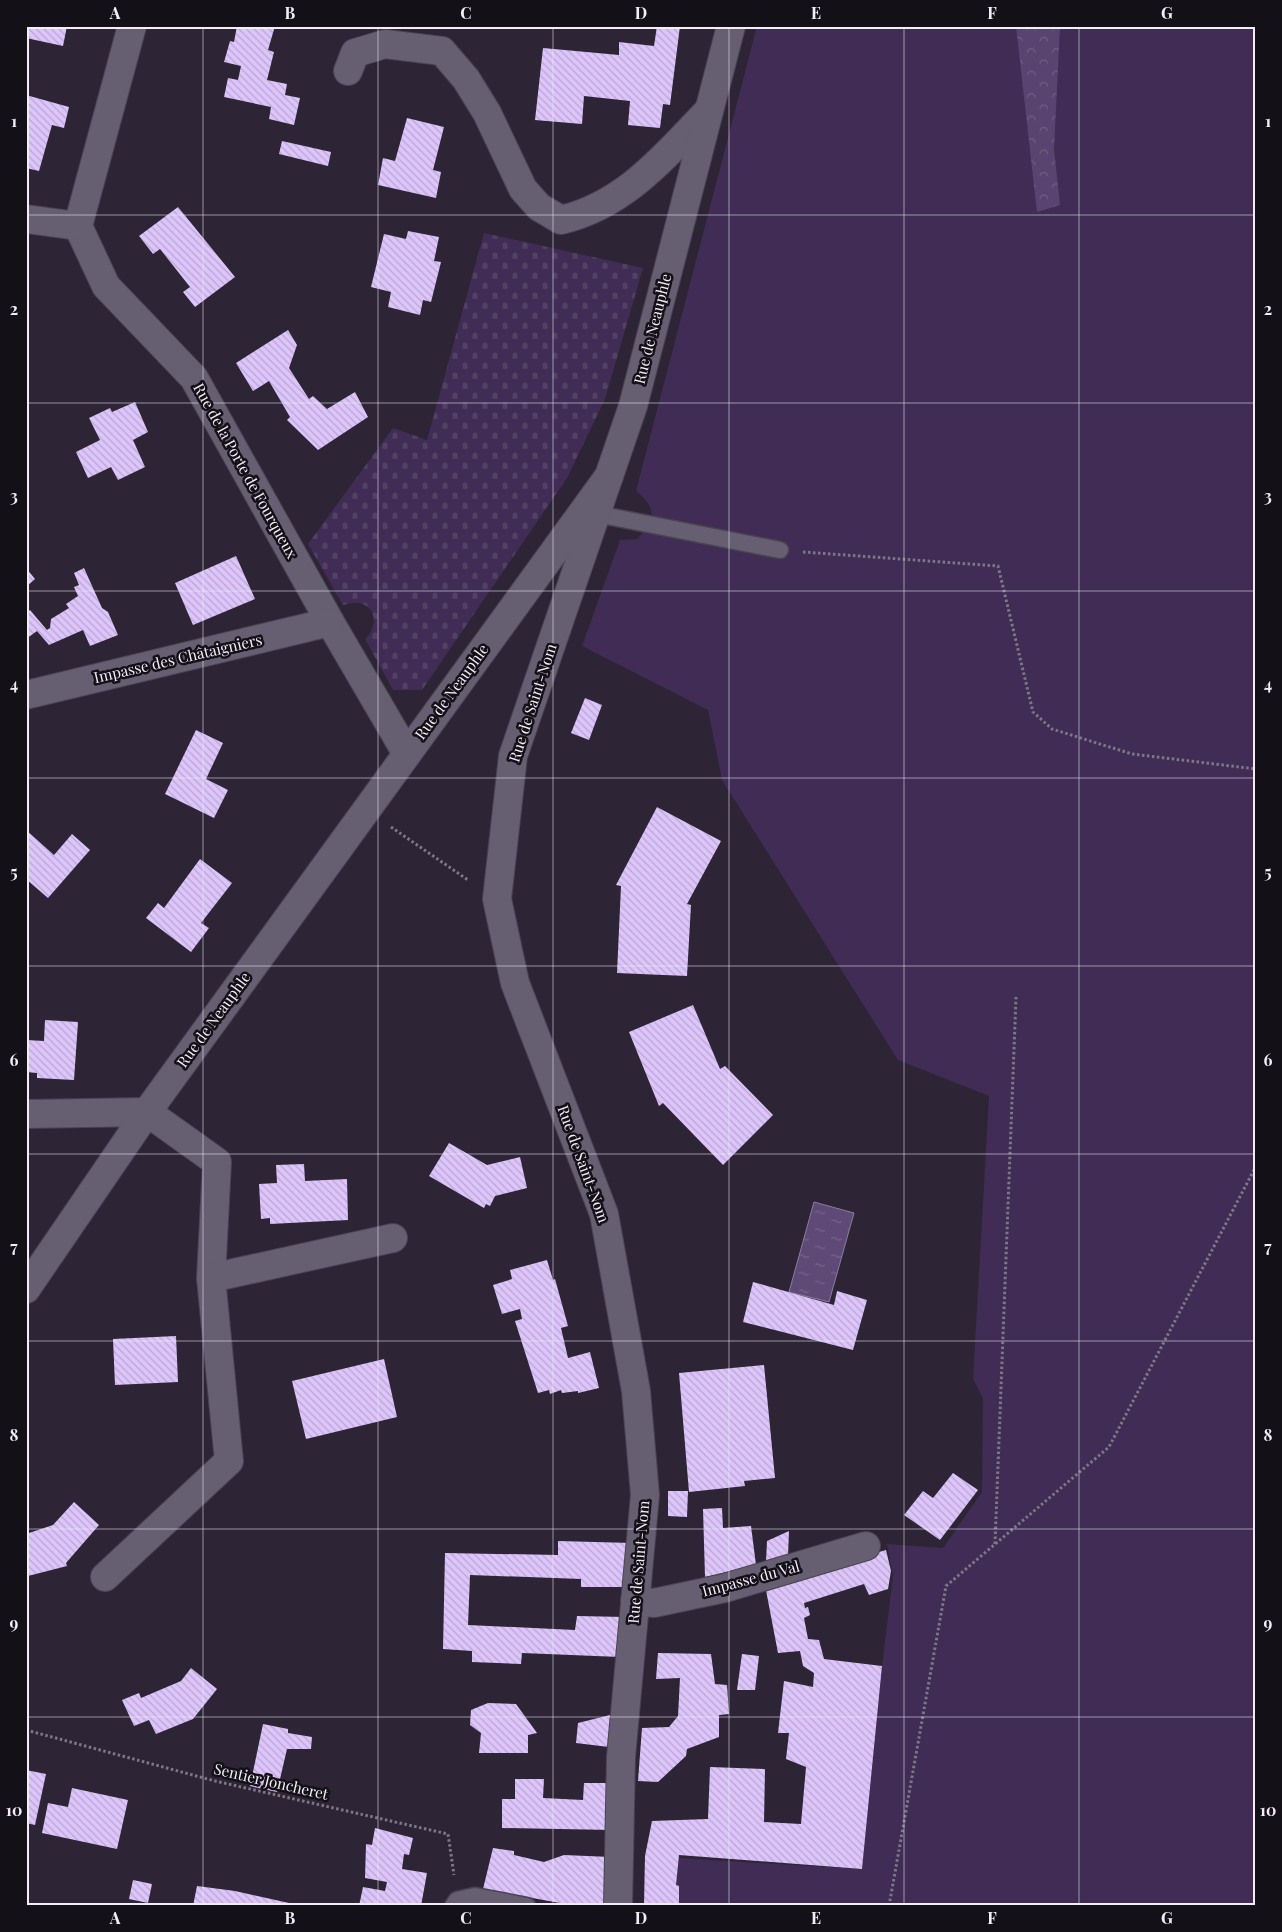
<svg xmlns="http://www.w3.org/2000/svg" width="1282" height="1932" viewBox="0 0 1282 1932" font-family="'Playfair Display',serif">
<defs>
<pattern id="forest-crowns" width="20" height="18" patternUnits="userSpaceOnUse" patternTransform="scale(1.25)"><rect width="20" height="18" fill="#594370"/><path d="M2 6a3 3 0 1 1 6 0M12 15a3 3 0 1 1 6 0" fill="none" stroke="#715e85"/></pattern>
<pattern id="cemetery-stones" width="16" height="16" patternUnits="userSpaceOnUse" patternTransform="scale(1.25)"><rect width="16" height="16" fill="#402c54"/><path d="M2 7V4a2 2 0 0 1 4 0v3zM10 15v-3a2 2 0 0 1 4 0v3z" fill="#534165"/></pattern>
<pattern id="water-ripples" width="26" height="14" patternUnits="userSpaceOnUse" patternTransform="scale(1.25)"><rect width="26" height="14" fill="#5f4a77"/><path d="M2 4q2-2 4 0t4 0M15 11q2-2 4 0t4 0" fill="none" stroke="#76648b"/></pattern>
<pattern id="building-back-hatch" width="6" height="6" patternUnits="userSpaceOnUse" patternTransform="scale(1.25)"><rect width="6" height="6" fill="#ddc5fb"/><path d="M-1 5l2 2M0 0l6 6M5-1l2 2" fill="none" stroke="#b8a6cf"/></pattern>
</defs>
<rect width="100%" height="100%" fill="#2d2536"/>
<path fill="#402c54" d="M757,26H1256V1906H644L645,1856L862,1869L882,1666L893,1576L887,1544L943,1548L982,1492L983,1398L973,1379L989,1096L898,1060L722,780L708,710L582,646L620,540L637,539C655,521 658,508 636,491Z"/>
<path fill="url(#forest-crowns)" d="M1016,26H1060L1054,149L1060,205L1037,212Z"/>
<path fill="url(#cemetery-stones)" d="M484,233L643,268L605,399L567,478L422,690H393L365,639C377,629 378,607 359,603C354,602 348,604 343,605L308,544L393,428L427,440Z"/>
<path fill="url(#water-ripples)" stroke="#8b7b9e" d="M814,1202L854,1213L829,1302L789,1292Z"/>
<g fill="url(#building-back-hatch)">
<path d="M26,26H67L63,46L26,38Z"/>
<path d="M237,26H275L268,50L274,52L267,80L287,84L285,95L300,98L294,125L269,119L271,107L224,97L228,78L238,80L241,66L224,62L230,41L234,42Z"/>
<path d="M657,26H680L670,105L663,104L660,128L628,125L630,101L584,96L582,124L535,120L543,48L619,55V42L654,46Z"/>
<path d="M26,95L69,107L64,128L52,125L39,171L26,168Z"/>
<path d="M407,118L444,127L433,170L441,172L436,198L378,185L383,158L395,161Z"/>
<path d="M282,141L331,152L328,166L279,154Z"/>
<path d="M178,207L235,277L195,307L183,292L190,287L160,249L153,254L139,236Z"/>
<path d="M408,231L439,237L434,261L441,262L431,302L423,300L420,315L388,307L391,292L371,287L384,234L406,239Z"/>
<path d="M288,330L297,345L289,368L309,399L313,396L327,409L355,392L368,417L318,450L287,420L290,417L269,381L253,391L236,363Z"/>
<path d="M135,402L148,432L133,440L145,467L118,480L111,467L88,478L76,452L100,440L89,418L110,408L112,412Z"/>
<path d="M236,556L255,599L193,625L175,583Z"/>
<path d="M26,568L35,579L26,587Z"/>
<path d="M84,568L102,608L108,612L118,635L90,646L83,630L49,645L37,631L26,639V613L30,610L47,630L50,628L51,619L69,608L66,604L78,596L74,587L79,585L74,573Z"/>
<path d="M585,698L602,705L589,740L571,733Z"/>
<path d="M196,730L223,743L206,779L228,790L214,818L165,794Z"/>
<path d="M657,807L721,841L687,904L691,905L687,976L617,973L621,886L616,885Z"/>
<path d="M26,830L54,855L72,834L90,850L48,898L26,879Z"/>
<path d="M200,859L232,883L201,923L209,928L191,952L146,918L158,903L164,908Z"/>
<path d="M693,1005L720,1069L725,1066L773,1115L723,1165L663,1103L659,1106L629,1032Z"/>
<path d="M45,1020L78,1022L74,1080L37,1078V1073L26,1072V1040L44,1041Z"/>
<path d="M449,1143L487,1165L520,1157L527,1188L495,1196L490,1206L486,1204L484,1208L429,1176Z"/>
<path d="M304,1164L305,1181L347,1179L348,1220L270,1224V1218L261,1219L259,1184L277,1183L276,1165Z"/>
<path d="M547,1260L553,1280L555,1279L568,1326L561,1328L568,1358L590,1352L599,1388L578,1393V1391L562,1393L561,1390L550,1394L549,1390L538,1393L515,1321L522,1319L520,1309L502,1314L493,1285L512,1279L510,1270Z"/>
<path d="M753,1282L834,1305L837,1291L867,1300L853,1350L743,1322Z"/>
<path d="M176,1336L178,1382L115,1385L113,1339Z"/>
<path d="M384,1359L397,1417L306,1439L292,1381Z"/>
<path d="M764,1365L775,1478L744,1481L745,1486L689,1492L679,1373Z"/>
<path d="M953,1473L978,1490L940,1540L904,1515L923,1491L933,1498Z"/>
<path d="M668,1491H688L687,1517L668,1516Z"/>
<path d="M74,1502L99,1525L66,1563L67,1566L28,1576L26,1569V1534L53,1525Z"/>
<path d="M722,1508L723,1528L751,1526L756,1565L705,1577L703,1509Z"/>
<path d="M789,1531L788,1556L766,1562L767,1541Z"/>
<path d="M558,1541L632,1543L627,1587H581V1579L470,1575L468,1625L575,1630L577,1616L625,1617L620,1657L522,1653L521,1664L472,1662V1651L443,1649L445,1553L558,1555Z"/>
<path d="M886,1550L891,1571L888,1589L869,1595L864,1584L804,1603L805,1608L808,1607L810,1615L804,1618L808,1639L819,1640L824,1659L882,1666L862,1869L679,1855L676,1885L679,1886V1906H644L645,1856L652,1821L708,1819L710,1767L765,1769L764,1822L801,1824L806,1767L786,1759L789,1733H778L784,1681L813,1687L814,1673L803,1666L800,1651L778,1653L765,1585Z"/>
<path d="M658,1653L711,1654L715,1684L727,1685L729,1714L719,1715V1737L687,1749L686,1756L658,1782L638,1781L642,1728L669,1727L678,1716L680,1678L656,1679Z"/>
<path d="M742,1654L759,1656L755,1690H737Z"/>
<path d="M191,1668L217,1689L193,1719L156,1734L149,1720L134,1726L122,1700L139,1693L141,1698L181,1681Z"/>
<path d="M488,1703L516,1704L537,1733L528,1735V1753H479L481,1733L470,1725L471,1710Z"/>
<path d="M618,1713L617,1748L576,1743L578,1723Z"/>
<path d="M263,1724L288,1729V1733L312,1737L311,1749H287L277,1792L250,1786Z"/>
<path d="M26,1770L46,1774L35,1825L26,1823Z"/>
<path d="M515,1779H544L543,1798L583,1800L584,1783H616L612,1830L502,1828V1799H515Z"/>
<path d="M72,1788L128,1800L117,1849L42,1833L48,1803L68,1807Z"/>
<path d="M375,1828L413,1838L409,1855L404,1854L402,1869L427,1873L421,1906H359L363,1887L385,1891L387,1882L365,1878L366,1844L372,1845Z"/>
<path d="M493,1848L514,1851V1855L544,1862L564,1855L611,1857L607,1906H576L483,1889Z"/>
<path d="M133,1880L152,1884L148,1903L129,1899Z"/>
<path d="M197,1886L235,1891L289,1903V1906H193Z"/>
</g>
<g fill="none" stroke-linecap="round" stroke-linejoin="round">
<g stroke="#4a4452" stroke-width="19">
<g id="lane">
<path d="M597,514L780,550"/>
<path d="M453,1906L457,1900L475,1896L527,1906"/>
</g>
</g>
<g stroke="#4a4452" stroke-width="30">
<g id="street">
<path d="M132,26L78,226L106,286L194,378L330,622L407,754"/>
<path d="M348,71L355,53L385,44L442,51L466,79L487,113L523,189L539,207L561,220C625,205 665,156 708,111"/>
<path d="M26,219L78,226"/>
<path d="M609,476L513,756L497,899L515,983L604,1214L636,1391L645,1495L621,1757L618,1906"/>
<path d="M26,695L330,622"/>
<path d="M26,1114L147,1112L217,1162L211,1278L229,1461L105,1577"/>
<path d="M211,1278L393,1238"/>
<path d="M26,1289L147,1112L609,476L633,406L731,26"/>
<path d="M635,1601L654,1603L725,1588L866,1546"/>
</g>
</g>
<g stroke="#7e7886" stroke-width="3" stroke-dasharray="2.5 2.5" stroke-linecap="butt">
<path d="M803,552L998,566L1033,712L1052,729L1132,754L1256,769"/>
<path d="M391,827L468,880"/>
<path d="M995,1544L1016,997"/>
<path d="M26,1730L215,1781L448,1834L454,1875"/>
<path d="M889,1906L946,1586L1109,1447L1256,1166"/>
</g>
<use href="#lane" stroke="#665e71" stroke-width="16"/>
<use href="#street" stroke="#665e71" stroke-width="28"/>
</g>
<path fill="none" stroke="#f2edf9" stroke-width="1" stroke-opacity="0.55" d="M203,26V1906M378,26V1906M553,26V1906M729,26V1906M904,26V1906M1079,26V1906M26,215H1256M26,403H1256M26,591H1256M26,778H1256M26,966H1256M26,1154H1256M26,1341H1256M26,1529H1256M26,1717H1256"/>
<g text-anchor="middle" stroke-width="5" stroke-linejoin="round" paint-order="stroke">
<g font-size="15" fill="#f2edf9" stroke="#141018">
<text transform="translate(653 329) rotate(-76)" y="5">Rue de Neauphle</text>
<text transform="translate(245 471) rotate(61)" y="5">Rue de la Porte de Fourqueux</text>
<text transform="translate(178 659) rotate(-13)" y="5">Impasse des Châtaigniers</text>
<text transform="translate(452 692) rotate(-54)" y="5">Rue de Neauphle</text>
<text transform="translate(533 703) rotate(-72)" y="5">Rue de Saint-Nom</text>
<text transform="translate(214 1020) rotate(-54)" y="5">Rue de Neauphle</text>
<text transform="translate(583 1164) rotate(70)" y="5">Rue de Saint-Nom</text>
<text transform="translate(639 1562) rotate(-85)" y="5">Rue de Saint-Nom</text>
<text transform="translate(751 1579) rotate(-15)" y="5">Impasse du Val</text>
<text transform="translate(271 1782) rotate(13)" y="5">Sentier Joncheret</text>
</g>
</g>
<rect width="1282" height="1932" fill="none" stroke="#141018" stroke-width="55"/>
<rect x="28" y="28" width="1226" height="1876" fill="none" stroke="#f2edf9" stroke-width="2"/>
<g font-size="16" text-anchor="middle" font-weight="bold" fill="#f2edf9">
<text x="115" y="19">A</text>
<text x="290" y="19">B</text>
<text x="466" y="19">C</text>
<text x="641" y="19">D</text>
<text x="816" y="19">E</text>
<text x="992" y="19">F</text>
<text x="1167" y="19">G</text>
<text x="14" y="127">1</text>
<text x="1268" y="127">1</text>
<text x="14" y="315">2</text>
<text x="1268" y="315">2</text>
<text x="14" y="502">3</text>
<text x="1268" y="502">3</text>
<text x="14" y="690">4</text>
<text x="1268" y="690">4</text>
<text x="14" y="878">5</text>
<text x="1268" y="878">5</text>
<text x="14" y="1066">6</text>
<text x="1268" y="1066">6</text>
<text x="14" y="1253">7</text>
<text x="1268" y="1253">7</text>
<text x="14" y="1441">8</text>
<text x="1268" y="1441">8</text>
<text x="14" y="1629">9</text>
<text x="1268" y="1629">9</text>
<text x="14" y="1816">10</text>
<text x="1268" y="1816">10</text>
<text x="115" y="1924">A</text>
<text x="290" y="1924">B</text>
<text x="466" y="1924">C</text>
<text x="641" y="1924">D</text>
<text x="816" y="1924">E</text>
<text x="992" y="1924">F</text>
<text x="1167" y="1924">G</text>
</g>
</svg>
